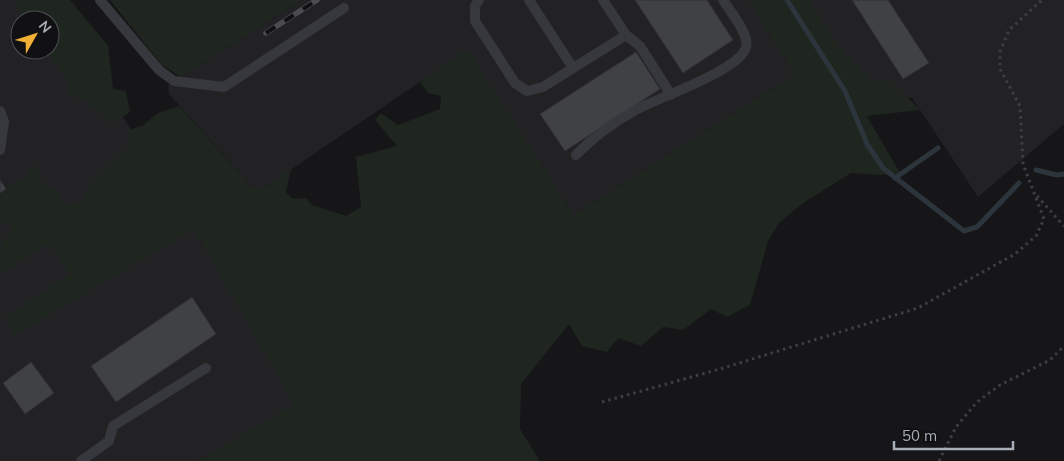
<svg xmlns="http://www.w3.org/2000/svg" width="1064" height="461" viewBox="0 0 1064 461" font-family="Mulish,sans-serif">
<rect width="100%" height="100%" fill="#161618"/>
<g fill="#222225" fill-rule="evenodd">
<path d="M0,0H49L194,229L295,404L198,461H0ZM20,20H50V50H20Z"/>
<path d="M302,0H748L795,74L574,215L467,50L261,190L254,189L169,94L168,85Z"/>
<path d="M793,0H1064V124L978,197L912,98L860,105Z"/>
</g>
<g fill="#1e261f">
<path d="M14,0H70L108,46L113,89L126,91L130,112L112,124L84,99L70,96L66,77L45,51L50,50V46L57,39L50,27V20H22Z"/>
<path d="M110,0H302L181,77L162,65Z"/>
<path d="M748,0H809L832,38L870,80H890L920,110L867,116L900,173L880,175L851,173L803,203L779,223L768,241L750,305L727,317L711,309L683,330L663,327L641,346L618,338L607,352L582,346L569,324L521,384L520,429L540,461H198L294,404L194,229L15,335L4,318L70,274L49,243L0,274V247L12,229L7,224H0V193L29,174L30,168L39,166L41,181L58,193L67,206L81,201L93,181L130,145L128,130L142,126L158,113L179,106L254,189L261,190L291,169L286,192L293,199L306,198L312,205L346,216L361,207L356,157L397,146L375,120L381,113L398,125L440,109L441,96L428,93L420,82L467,49L574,215L795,74Z"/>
</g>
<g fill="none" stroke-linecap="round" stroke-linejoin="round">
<g stroke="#2c353c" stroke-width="5">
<path d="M787,0L845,91L867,144L883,168L964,231L977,227L1019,183"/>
<path d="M1036,170L1057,175L1064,174"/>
<path d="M895,178L938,148"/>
</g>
</g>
<g fill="#404145" stroke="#303034">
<path d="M635,0H707L733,40L683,73Z"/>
<path d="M852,0H888L929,63L903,79Z"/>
<path d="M636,52L660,89L565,151L540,114Z"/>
<path d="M0,180L6,189L0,193Z"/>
<path d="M192,297L216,334L116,402L91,366Z"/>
<path d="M31,362L54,393L25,414L3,383Z"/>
</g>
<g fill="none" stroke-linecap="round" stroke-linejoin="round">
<g stroke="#3d3f44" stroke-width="3" stroke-dasharray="2.5 4" stroke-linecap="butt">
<path d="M1037,196L1064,226"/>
<path d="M602,402L720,369L918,308L1015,254L1036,236L1044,219L1023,164L1020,106L1000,69V52L1009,30L1042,0"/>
<path d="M939,461L956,427L977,402L1000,385L1050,360L1064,346"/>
</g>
<g stroke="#37383d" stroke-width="10">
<path d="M100,0L159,70L174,81L224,87L344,8"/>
<path d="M479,0L475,6V21L515,83L527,91L543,87L626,35L603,0"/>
<path d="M529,0L573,68"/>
<path d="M626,35L640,46L671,95"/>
<path d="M0,111L4,122L0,150"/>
<path d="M576,155C593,137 613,123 634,111C656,98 740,71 746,47C750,35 730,11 723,0"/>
<path d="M81,461L109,441L113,426L206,368"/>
</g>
<g stroke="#4a4c52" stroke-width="5.5">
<path id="rail" d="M266,33L317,0"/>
</g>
<use href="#rail" stroke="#111113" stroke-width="4" stroke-dasharray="11" stroke-linecap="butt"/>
</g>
<g transform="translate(35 35) rotate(51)"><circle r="24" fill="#111113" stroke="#4d4f55"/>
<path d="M0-4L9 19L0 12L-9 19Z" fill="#f2b134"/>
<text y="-8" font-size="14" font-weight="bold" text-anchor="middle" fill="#a8adb8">N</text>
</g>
<path d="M894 441v8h119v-8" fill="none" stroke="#a8adb8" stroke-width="2.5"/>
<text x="902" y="441" font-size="15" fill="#a8adb8" stroke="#111113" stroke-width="4" paint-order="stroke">50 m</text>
</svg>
